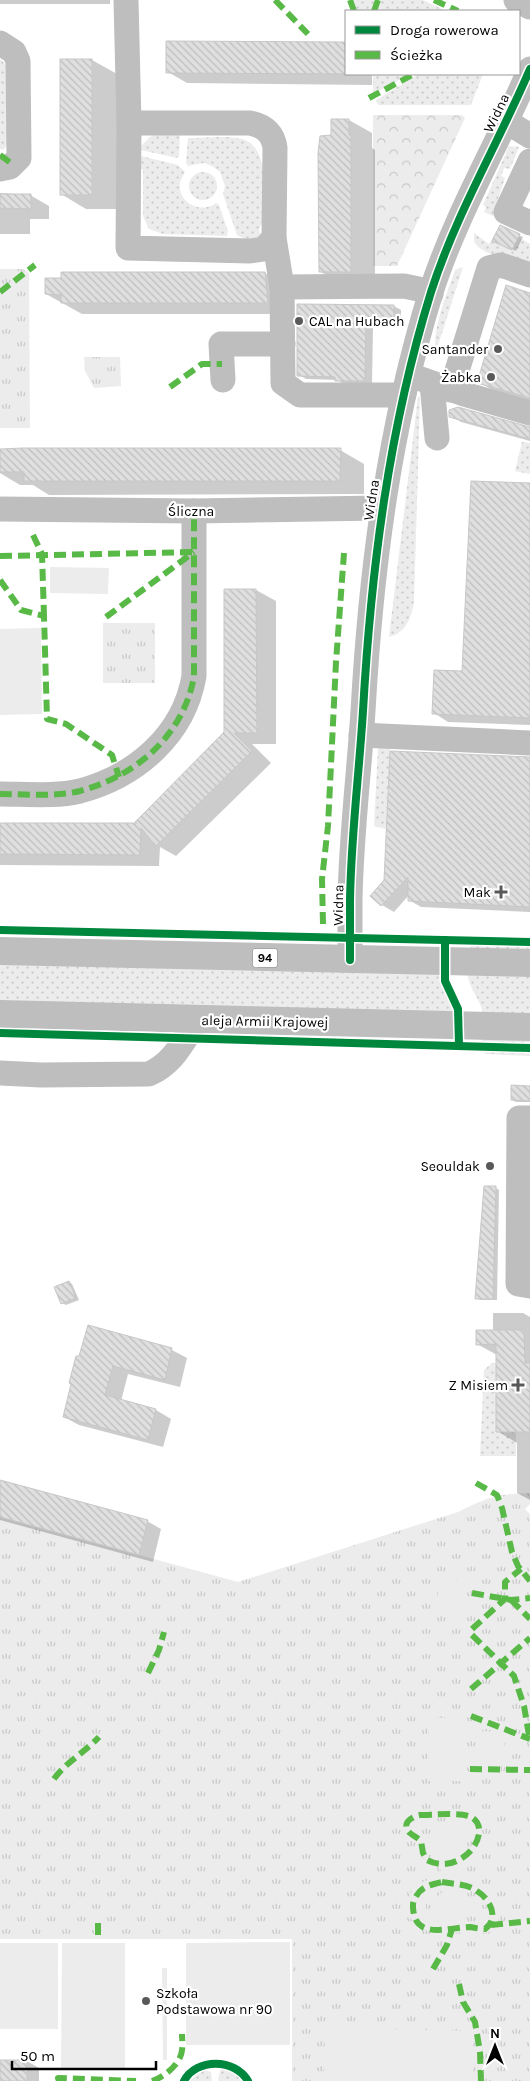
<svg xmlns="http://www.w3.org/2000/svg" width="530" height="2081" viewBox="0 0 530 2081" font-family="Karla,sans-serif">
<defs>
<pattern id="grass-dots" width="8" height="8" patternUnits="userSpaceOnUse" patternTransform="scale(1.25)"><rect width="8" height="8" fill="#ececec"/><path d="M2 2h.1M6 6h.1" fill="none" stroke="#c9c9c9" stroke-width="1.8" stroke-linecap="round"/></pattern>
<pattern id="forest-crowns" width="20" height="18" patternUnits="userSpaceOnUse" patternTransform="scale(1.25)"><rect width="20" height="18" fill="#ececec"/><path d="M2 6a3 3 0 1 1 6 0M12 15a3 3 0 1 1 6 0" fill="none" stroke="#c9c9c9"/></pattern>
<pattern id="park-tufts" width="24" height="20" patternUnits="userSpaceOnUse" patternTransform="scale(1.25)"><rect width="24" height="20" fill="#ececec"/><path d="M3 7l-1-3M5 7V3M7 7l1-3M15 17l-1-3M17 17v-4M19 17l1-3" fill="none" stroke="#c9c9c9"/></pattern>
<pattern id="building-back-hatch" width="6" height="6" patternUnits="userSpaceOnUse" patternTransform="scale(1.25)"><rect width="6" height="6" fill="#dfdfdf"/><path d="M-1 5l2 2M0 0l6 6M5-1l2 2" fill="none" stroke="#bebebe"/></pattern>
</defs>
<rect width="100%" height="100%" fill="#fff"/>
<g fill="url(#grass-dots)">
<path d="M351,0H375L371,11H356Z"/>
<path d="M381,0H423L446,11H377Z"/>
<path d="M0,59L7,66L8,144L3,150L0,149Z"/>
<path d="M373,74H410L373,94Z"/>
<path d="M419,74H483L471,105H379L376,102V100Z"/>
<path d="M158,133L180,134L179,156L177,158L141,150L140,147L150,137Z"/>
<path d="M188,138C205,138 225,135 242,139C272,147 262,199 262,223L259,229L261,236L247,240L237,235L223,194L225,186L220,172L212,166L204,163L188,166L186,163Z"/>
<path d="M509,146L519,147L510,169L504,168L501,176L505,178L498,199L502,220L484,212L486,207L483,205Z"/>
<path d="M141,156L178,165L185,172C183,176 179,182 180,187C180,204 203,214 216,203L219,205L228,231L227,236L163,234L149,229L143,216V171L142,169H140Z"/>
<circle cx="203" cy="186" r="14"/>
<path d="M500,225L530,244V266C518,263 478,254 474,241C474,241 474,234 474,233L489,244Z"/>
<path d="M463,267L436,352C431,329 448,292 455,270Z"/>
<path d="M418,397L420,398L414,602C411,618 406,633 389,637Z"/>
<path d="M522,442L530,443V474L515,471Z"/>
<path d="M378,747H390L386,829L374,826Z"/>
<path d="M474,943L530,945V951L469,950L471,945Z"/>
<path d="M0,963L441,974C441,989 454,998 455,1013L0,1002Z"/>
<path d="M468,975L530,977V1015L483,1014C481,999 469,990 468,975Z"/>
<path d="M482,1038L530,1039V1046L482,1043Z"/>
<path d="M482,1048L530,1050V1056L485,1054Z"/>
<path d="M492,1363H496V1432H516V1456H480L484,1370Z"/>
<path d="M226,2068L232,2069L245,2081H218L220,2071Z"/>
<path d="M202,2069L211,2072L212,2081H187L196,2072Z"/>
</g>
<path fill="url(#forest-crowns)" d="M373,115H462L465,118L397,266H373Z"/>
<g fill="url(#park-tufts)">
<path d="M0,269H23L29,273L30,428H0Z"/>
<path d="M84,357H120L121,386L94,388L85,371Z"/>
<rect x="103" y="623" width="52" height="60"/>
<path d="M530,1493V1504L525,1509L530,1514V2081H292V1939H0V1517L238,1582L458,1512C488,1497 496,1494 530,1493Z"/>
</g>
<g fill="#ececec" fill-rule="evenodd">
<path d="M50,567L109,568L108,594L50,593Z"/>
<path d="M41,628L42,714L0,715V629Z"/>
<path d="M467,1579V1609L438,1610V1580Z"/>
<path d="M429,1718H464L463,1781H428Z"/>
<path d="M476,1731L505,1732L504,1762L476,1761Z"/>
<path d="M460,1809L474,1811C477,1816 480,1821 481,1825C490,1855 448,1860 456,1876C460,1884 470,1883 477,1886C492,1893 503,1912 497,1928C481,1938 481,1929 467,1930C459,1931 450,1937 441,1934C433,1933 422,1930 416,1925C405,1914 406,1896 416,1886C422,1881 431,1879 438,1878L441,1870C437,1864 429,1865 424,1859C414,1849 422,1841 405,1835L399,1823L401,1817C415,1803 442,1817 460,1809ZM420,1817L445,1818L449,1822C448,1832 436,1838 435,1850L439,1856L437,1860C419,1857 429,1847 422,1837C419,1834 415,1832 412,1829L413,1821ZM472,1823C480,1832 475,1847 464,1852L462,1848L469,1838L468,1824ZM437,1885L441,1886L443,1890L440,1895L437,1896L436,1917L440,1924L436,1927L429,1925L425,1918L427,1891L430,1887ZM472,1891C482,1896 491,1908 487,1919L478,1925L468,1922L464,1913H470V1900L466,1899V1894Z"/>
<path d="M290,1942V2045H186V1943Z"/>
<rect x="0" y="1943" width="58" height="86"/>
<path d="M62,1943H125V2070L61,2069Z"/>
<path d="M162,1968H167V2060H163Z"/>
<path d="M325,2028L473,2031L472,2081H324Z"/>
</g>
<g fill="#0003">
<rect x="0" y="0" width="110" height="4"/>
<path d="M167,42L346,43V74H372V85L187,83L168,72Z"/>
<path d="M92,60L117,74V209H86L61,194Z"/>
<path d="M349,120L372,133V148L375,150V285H344L321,272Z"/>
<path d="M0,193L30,195L49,206V219H30V234H0Z"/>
<path d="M519,235L523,237L516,251L497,242Z"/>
<path d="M265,273L284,284L286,314H82L46,294Z"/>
<path d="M530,294V401L494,391L479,382Z"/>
<path d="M298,305L394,306L401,310V323H387V327H373L372,384H344L337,380L306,379L299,375Z"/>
<path d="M451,416L530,428V441L461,422Z"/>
<path d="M340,450L364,464V494L49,495L33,485H20L0,473V451Z"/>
<path d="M530,484V725L448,722L434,713L464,672Z"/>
<path d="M256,590L276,601V744H252L271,763L176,856L160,847L159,866L0,865V824L139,825L226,733Z"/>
<path d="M530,758V912L421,907L409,900V895L394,912L382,905L385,881Z"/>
<path d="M530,1087V1102H516L512,1100Z"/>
<path d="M496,1188L499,1190L497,1300H480L477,1298Z"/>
<path d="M69,1282L72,1284L79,1300L66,1305L62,1303Z"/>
<path d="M493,1313H523L530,1317V1500L517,1493V1443L497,1431V1355L477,1344L493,1331Z"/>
<path d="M89,1327L172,1350L187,1358L180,1387L128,1374L121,1401L156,1410L171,1419L163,1447L79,1425L64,1417Z"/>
<path d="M0,1481L147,1521L161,1529L153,1562L0,1520Z"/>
<path d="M27,2061L39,2068V2081H0V2062Z"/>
</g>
<g fill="url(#building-back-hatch)" stroke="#c7c7c7">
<path d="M166,41L346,42V74L166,73Z"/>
<rect x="60" y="59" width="32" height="136"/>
<path d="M331,119H349V135H351V272H319L318,153L320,136L331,135Z"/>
<path d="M0,194H31V209L0,208Z"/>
<path d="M500,225L520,234L512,250L492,241Z"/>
<path d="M61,272H265L268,303H61V295L45,294V278H61Z"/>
<path d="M506,285L530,293V398L477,383Z"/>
<path d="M297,304L394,305V320H380V323H366L365,381H335V377L297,376Z"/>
<path d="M458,407L530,427V439L449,417V410Z"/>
<path d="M23,448H341L340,481H24V472H0V449Z"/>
<path d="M471,481L530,483V718L432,714L434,670L462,671Z"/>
<path d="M224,589H256L257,733H234L252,751L156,846L141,828L140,855L0,854V823H137L135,822L148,809L224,732Z"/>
<path d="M390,751L530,757V907L408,901V877L381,906L370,896L384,880Z"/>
<path d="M511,1085L530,1086V1101L511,1100Z"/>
<path d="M484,1186H496L493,1299H475Z"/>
<path d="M69,1281L76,1298L61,1304L54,1287Z"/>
<path d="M88,1325L172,1348L165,1380L113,1366L105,1395L156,1409L148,1440L63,1417L71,1384L69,1383L76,1356H79Z"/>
<path d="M476,1330H524L525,1363H530V1432H496V1344L476,1345Z"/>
<path d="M0,1480L148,1520L139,1555L0,1517Z"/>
<rect x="0" y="2060" width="27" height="21"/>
</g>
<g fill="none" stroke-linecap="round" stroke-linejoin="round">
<g stroke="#bebebe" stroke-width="25">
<path d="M126,0L129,123L128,248L250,251L264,249L274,238"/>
<path d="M516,0L530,7"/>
<path d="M0,43L14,52L18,61L19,158L10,167L0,169"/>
<path d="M507,122L530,136"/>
<path d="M129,123H250C264,126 273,133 275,148L274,238L282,287L283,383L300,395H396L404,394"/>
<path d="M530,161L506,212L530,223"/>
<path d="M282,287L404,286L423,290L431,294"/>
<path d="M408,377L421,379L464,394L530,413"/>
<path d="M223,380L221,344H283"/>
<path d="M432,384L437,438"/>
<path d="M451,390L489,268L501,265L530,275"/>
<path d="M0,509L194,511L381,508"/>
<path d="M361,735L530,743"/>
<path d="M0,794C26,794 55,797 80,791C136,776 184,735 194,676V511"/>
<path d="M350,960C350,940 350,920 350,900C351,837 359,774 363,711C371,569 389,428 431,292C456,214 498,144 530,69"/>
<path d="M0,1073L41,1075L149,1074C175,1062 182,1042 198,1019"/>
<path d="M530,1118H519L518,1284L530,1286"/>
</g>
<g stroke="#bebebe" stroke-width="28">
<path d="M0,951L530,963"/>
<path d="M0,1014L530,1027"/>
</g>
<g stroke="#58b947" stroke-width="6" stroke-dasharray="12 6" stroke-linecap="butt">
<path d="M275,0L308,34"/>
<path d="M350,0L354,11"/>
<path d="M434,0L458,11"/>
<path d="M374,11L378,0"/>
<path d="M369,98L414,74"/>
<path d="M0,155L12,164"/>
<path d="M0,292L35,265"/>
<path d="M170,387L202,364H222"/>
<path d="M33,535L42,554L44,616"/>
<path d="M0,556L194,552"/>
<path d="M0,580L21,610L44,616L47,719L66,724L112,755L119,777"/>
<path d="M106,617L194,552"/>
<path d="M0,794C26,794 55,797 80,791C136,776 184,735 194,676V511"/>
<path d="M323,924L322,879L328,826L336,662L344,553"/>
<path d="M476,1483L497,1495L502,1508L512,1552L518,1566L530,1581"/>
<path d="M472,1593L511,1600L530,1598"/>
<path d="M511,1600L530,1619"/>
<path d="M472,1629L505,1599V1582L521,1569"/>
<path d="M472,1635L514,1676L524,1706L530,1741"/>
<path d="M148,1673L159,1650L164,1632"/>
<path d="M471,1689L530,1638"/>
<path d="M471,1716L530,1739"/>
<path d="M470,1769L530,1770"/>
<path d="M54,1779C65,1763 85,1752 99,1737"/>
<path d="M420,1815C432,1815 461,1812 471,1817C495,1830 462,1878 427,1860L423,1853L421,1841C417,1837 413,1836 410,1833C400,1824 412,1816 420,1815Z"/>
<path d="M442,1882C453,1884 468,1884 477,1891C490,1899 500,1918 485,1929C480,1929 475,1928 470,1927C452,1927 420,1939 414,1915C413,1909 412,1905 414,1900C420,1887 429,1885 442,1882Z"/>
<path d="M98,1923V1939"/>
<path d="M491,1925L530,1921"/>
<path d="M433,1969L447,1945L452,1929"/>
<path d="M459,1984L463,2002L475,2022L480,2052L481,2081"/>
<path d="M59,2081L58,2078L136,2081"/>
<path d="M152,2081C164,2077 181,2064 182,2050C183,2045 182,2039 182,2034"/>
</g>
<g stroke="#fff" stroke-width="11">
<g id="cycleway">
<path d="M0,930L530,942"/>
<path d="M445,940V981L458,1009L459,1045"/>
<path d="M350,960C350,940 350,920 350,900C351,837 359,774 363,711C371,569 389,428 431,292C456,214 498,144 530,69"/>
<path d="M0,1033L530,1048"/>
<path d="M184,2081C196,2058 235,2058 248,2081"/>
</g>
</g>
<use href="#cycleway" stroke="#00873e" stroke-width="8"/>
</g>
<g fill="#595959" stroke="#fff" stroke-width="2">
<circle cx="299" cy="321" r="5"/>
<circle cx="498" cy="349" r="5"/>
<circle cx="491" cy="377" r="5"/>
<path d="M498.5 884.5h5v5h5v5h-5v5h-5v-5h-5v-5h5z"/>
<circle cx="490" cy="1166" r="5"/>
<path d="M515.5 1377.5h5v5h5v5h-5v5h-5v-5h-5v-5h5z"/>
<circle cx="146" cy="2001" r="5"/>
</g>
<g text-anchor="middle" stroke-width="4.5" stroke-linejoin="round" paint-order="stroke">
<rect fill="#fff" stroke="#4c4c4c" stroke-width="1" x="252.5" y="948.5" width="25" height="19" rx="4"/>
<g font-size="12" font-weight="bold" fill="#000">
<text x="265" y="962">94</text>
</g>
<g font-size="14" fill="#000" stroke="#fff">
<text transform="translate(496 113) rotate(-64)" y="5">Widna</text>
<text transform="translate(371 500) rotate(-81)" y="5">Widna</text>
<text x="191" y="516">Śliczna</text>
<text transform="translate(338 905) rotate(-89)" y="5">Widna</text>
<text transform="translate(265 1021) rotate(1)" y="5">aleja Armii Krajowej</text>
</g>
<g font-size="14" fill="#000" stroke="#fff" text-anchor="end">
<text x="309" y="326" text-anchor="start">CAL na Hubach</text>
<text x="488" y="354">Santander</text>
<text x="481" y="382">Żabka</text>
<text x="491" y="897">Mak</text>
<text x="480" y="1171">Seouldak</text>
<text x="508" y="1390">Z Misiem</text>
<text x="156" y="1998" text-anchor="start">Szkoła<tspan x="156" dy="16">Podstawowa nr 90</tspan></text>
</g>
</g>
<rect x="345" y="10" width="175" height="65" fill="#ffffff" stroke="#999999"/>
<rect x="355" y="26" width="25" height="8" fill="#00873e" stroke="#999999"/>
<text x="390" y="35" font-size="15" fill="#000000">Droga rowerowa</text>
<rect x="355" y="51" width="25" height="8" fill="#58b947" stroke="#999999"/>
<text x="390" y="60" font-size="15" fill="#000000">Ścieżka</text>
<g transform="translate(495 2046)" stroke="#ffffff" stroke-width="4" paint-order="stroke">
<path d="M0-4L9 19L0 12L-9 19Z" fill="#000000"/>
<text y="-8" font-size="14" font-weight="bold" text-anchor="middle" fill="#000000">N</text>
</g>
<path d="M12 2061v8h144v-8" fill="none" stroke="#000000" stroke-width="2.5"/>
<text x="20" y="2061" font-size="15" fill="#000000" stroke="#ffffff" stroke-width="4" paint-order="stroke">50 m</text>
</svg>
